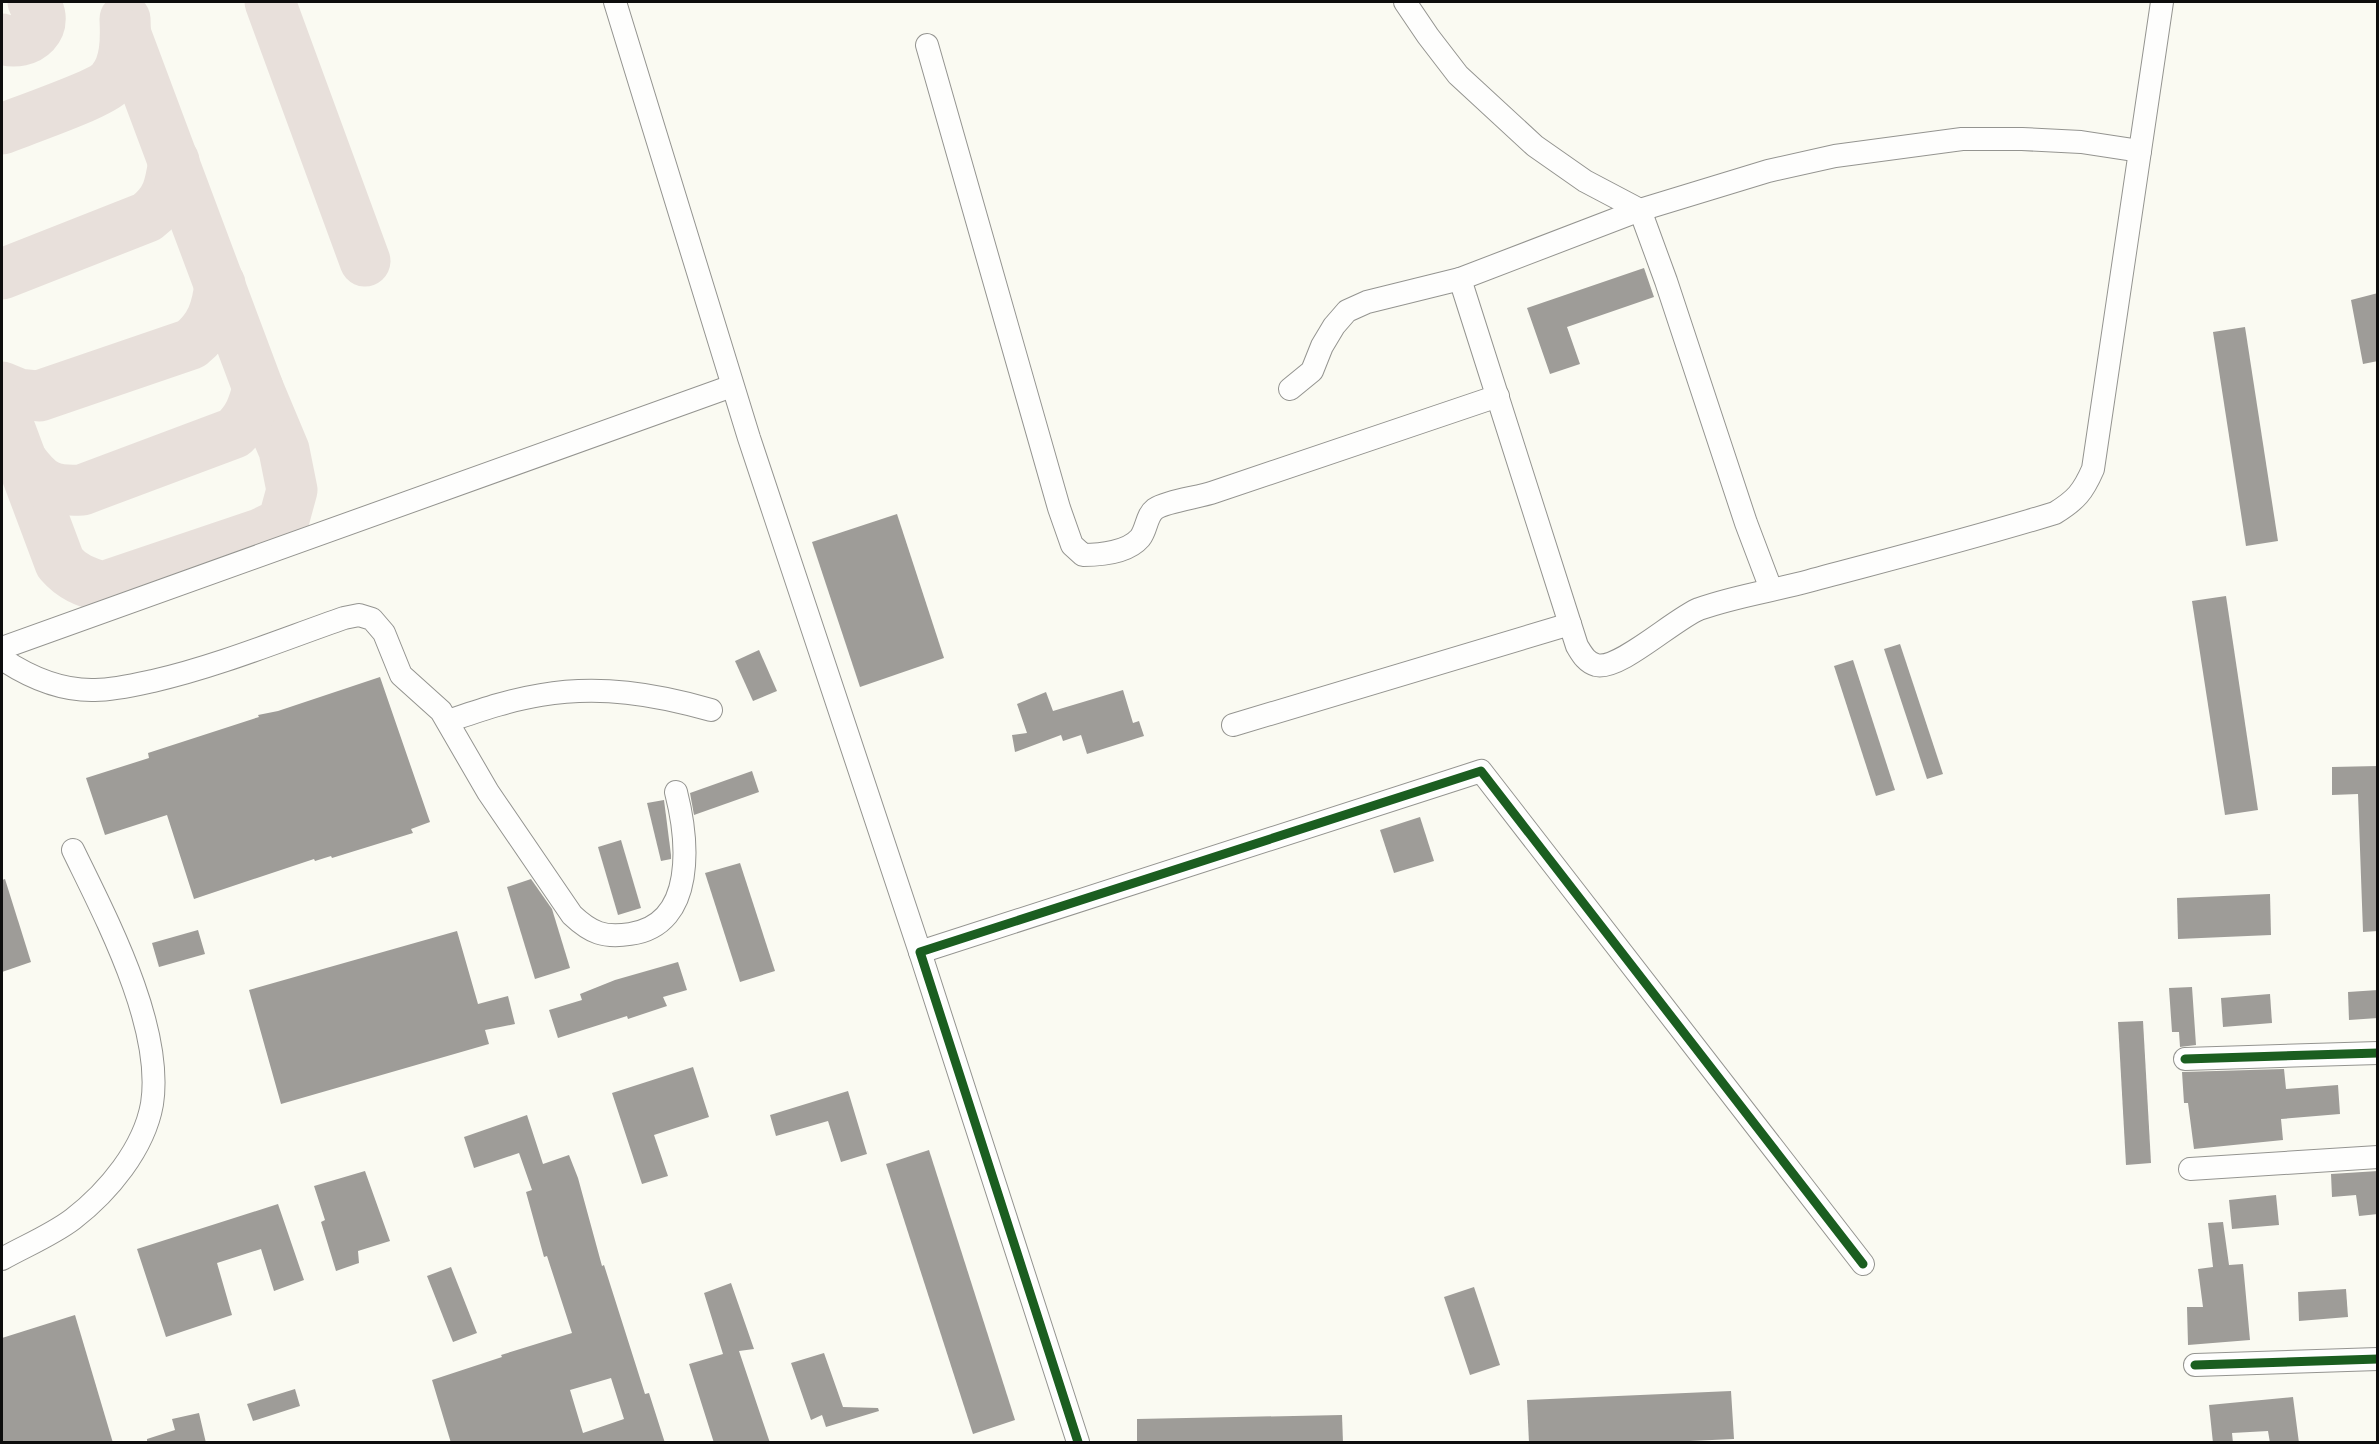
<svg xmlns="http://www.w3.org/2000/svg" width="2379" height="1444" viewBox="0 0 2379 1444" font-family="'PT Serif',serif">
<rect width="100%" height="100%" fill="#fafaf2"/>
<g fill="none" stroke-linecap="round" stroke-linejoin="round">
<g stroke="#e8e0db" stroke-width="51">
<path d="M270,2L365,261"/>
<path d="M2,39C28,48 53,25 33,2"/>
<path d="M2,129C22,121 101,94 112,81C126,64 126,40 125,19"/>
<path d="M2,274L147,217C168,201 170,186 174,161"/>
<path d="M2,387L19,394L39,396L191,344C211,328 217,310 220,284"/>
<path d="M2,408L60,563C72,577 85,582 103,587L260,534L283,523L292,490L284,450L258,388L126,35"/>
<path d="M22,461C40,485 50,492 82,490L234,433C249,419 253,407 258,388"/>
</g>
</g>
<g fill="#9e9c98" fill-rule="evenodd">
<path d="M1644,268L1654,297L1567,327L1580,364L1550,374L1527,308Z"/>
<path d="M2378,293V361L2363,364L2351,300Z"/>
<path d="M2245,327L2278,541L2246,546L2213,332Z"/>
<path d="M897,514L944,658L860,687L812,542Z"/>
<path d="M2226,596L2258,810L2225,815L2192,601Z"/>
<path d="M1900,644L1943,774L1927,779L1884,649Z"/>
<path d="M759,650L777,691L753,701L735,661Z"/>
<path d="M1853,660L1895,790L1876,796L1834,666Z"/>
<path d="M380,677L430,822L411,829L413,833L332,858L331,856L315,861L314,859L194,899L167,815L105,835L86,778L149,758L148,753L259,717L258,715L278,711Z"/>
<path d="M1123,690L1133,723L1139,721L1144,736L1087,754L1081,735L1063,741L1061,735L1015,752L1012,735L1027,733L1017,704L1046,692L1053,711Z"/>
<path d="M2378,766V931L2363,932L2358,794L2332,795V767Z"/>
<path d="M752,771L759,792L694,815L690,793Z"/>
<path d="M664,800L671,855V859L661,861L647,803Z"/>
<path d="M1420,817L1434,861L1394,873L1380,830Z"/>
<path d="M621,840L641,908L618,915L598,847Z"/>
<path d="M740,863L775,971L740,982L705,873Z"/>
<path d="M5,879L31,962L2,972V880Z"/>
<path d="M531,879L552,909L570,968L535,979L507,887Z"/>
<path d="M2270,894L2271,935L2178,939L2177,898Z"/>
<path d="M198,930L205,954L159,967L152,943Z"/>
<path d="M457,931L478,1004L508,996L515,1024L485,1030L489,1044L281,1104L249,990Z"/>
<path d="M678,962L687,990L663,997L667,1006L628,1019L627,1016L558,1038L549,1010L582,1000L580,994L615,980Z"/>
<path d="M2192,987L2196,1045L2180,1047L2179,1032H2172L2169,988Z"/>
<path d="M2378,990V1018L2349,1020L2348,992Z"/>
<path d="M2270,994L2272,1023L2223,1027L2221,998Z"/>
<path d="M2143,1021L2151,1163L2126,1165L2118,1022Z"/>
<path d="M693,1067L709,1117L654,1135L668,1176L642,1184L612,1093Z"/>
<path d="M2284,1069L2286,1089L2338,1085L2340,1114L2281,1119L2283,1140L2194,1149L2188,1103H2184L2182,1072Z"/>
<path d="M848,1091L867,1154L841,1162L828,1121L776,1136L770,1115Z"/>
<path d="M527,1115L543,1164L569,1155L578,1178L602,1266L604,1265L645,1394L649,1393L665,1443H451L432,1380L502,1357L501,1355L572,1333L547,1256L544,1257L526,1192L532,1190L519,1153L474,1168L464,1137ZM611,1378L624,1419L583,1433L570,1390Z"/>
<path d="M929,1150L1015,1420L973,1434L886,1164Z"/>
<path d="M365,1171L390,1241L358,1251L359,1263L336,1271L321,1222L325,1220L314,1186Z"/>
<path d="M2378,1171V1214L2359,1216L2356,1195L2332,1197L2331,1174Z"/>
<path d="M2276,1195L2279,1225L2232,1229L2229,1200Z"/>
<path d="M278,1204L304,1280L274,1291L261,1249L217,1263L232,1315L166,1337L137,1249Z"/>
<path d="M2223,1222L2229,1265L2243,1264L2250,1340L2188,1345L2187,1307H2203L2198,1269L2213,1267L2208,1223Z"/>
<path d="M451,1267L477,1333L453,1342L427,1276Z"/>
<path d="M731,1283L754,1349L739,1351L770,1443H714L689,1364L723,1354L704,1293Z"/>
<path d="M1474,1287L1500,1365L1470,1375L1444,1297Z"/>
<path d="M2346,1289L2348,1317L2299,1321L2298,1292Z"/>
<path d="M75,1315L113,1443H2V1338Z"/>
<path d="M824,1353L843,1407L878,1408L879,1411L826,1427L822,1415L811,1420L791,1363Z"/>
<path d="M295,1389L300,1406L253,1421L247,1404Z"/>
<path d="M1731,1391L1734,1439L1646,1443H1529L1527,1400Z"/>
<path d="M2293,1397L2299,1443H2270L2268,1431L2232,1433L2233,1443H2213L2209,1405Z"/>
<path d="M199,1413L206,1443H147V1439L175,1430L172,1419Z"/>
<path d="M1342,1415L1343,1443H1137V1419Z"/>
</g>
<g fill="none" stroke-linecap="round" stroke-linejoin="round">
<g stroke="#949490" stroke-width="24">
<g id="minor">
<path d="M615,2L749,438L920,952L1078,1442"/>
<path d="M1405,2L1428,36L1458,75L1535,146L1585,181L1640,210L1666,281L1746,523L1771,589"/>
<path d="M927,45L1059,508L1072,545L1083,555C1101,555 1128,552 1140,538C1147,529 1146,516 1155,509C1164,502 1200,497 1214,492L1498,396"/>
<path d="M1460,279L1577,646C1582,654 1586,662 1596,665C1619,671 1674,619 1699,609C1735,596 1772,591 1809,581C1891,559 1974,538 2055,513C2076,500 2083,492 2093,469L2162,2"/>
<path d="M1290,389L1312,371L1322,346L1334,326L1347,311L1367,302L1460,279L1640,210L1768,171L1835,156L1962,139H2022L2081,142L2140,151"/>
<path d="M2,648L732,386"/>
<path d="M2,659C29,677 61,691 95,690C114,690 135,685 153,681C218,666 281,640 344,618L359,615L372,619L384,633L401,675L441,711L488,792L572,915C591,933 604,938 630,934C697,925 688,839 676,792"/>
<path d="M448,721C478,711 509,700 541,695C600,685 655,694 711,710"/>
<path d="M1233,725L1570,624"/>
<path d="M920,952L1481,771L1863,1264"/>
<path d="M2185,1059L2378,1053"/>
<path d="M2190,1169L2378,1157"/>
<path d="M2,1259C25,1246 52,1235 73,1219C108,1192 144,1149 152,1104C164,1027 106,918 73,850"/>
<path d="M2195,1365L2378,1359"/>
</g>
</g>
<use href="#minor" stroke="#fefefd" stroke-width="22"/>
<g stroke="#fff" stroke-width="13">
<g id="cycleway">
<path d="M2185,1059L2378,1053"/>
<path d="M2195,1365L2378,1359"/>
<path d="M1078,1442L920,952L1481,771L1863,1264"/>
</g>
</g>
<use href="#cycleway" stroke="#1b5e20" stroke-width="9"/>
</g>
<rect width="2379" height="1444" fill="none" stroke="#0d0d0d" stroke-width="6"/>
</svg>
